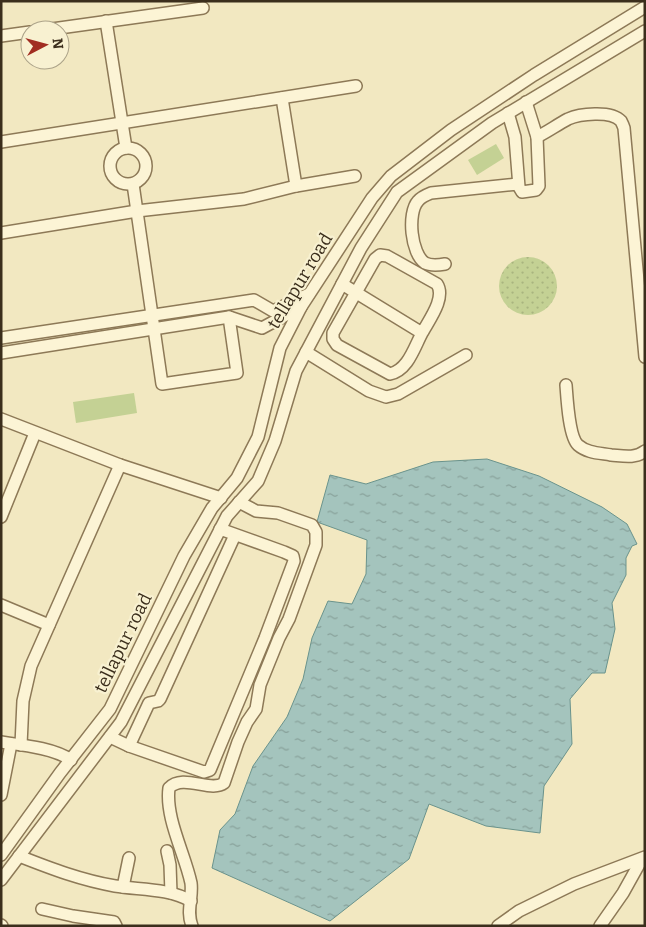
<svg xmlns="http://www.w3.org/2000/svg" width="646" height="927" viewBox="0 0 646 927" font-family="Bitter,serif">
<defs>
<pattern id="grass-dots" width="8" height="8" patternUnits="userSpaceOnUse" patternTransform="scale(1.25)"><rect width="8" height="8" fill="#c4d194"/><path d="M2 2h.1M6 6h.1" fill="none" stroke="#a9b47f" stroke-width="1.8" stroke-linecap="round"/></pattern>
<pattern id="water-ripples" width="26" height="14" patternUnits="userSpaceOnUse" patternTransform="scale(1.25)"><rect width="26" height="14" fill="#a4c4bd"/><path d="M2 4q2-2 4 0t4 0M15 11q2-2 4 0t4 0" fill="none" stroke="#87a099"/></pattern>
</defs>
<rect width="100%" height="100%" fill="#f2e8c1"/>
<circle fill="url(#grass-dots)" cx="528" cy="286" r="29"/>
<g fill="#c4d194">
<path d="M496,144L504,158L477,175L468,160Z"/>
<path d="M134,393L137,413L76,423L73,402Z"/>
</g>
<path fill="url(#water-ripples)" stroke="#6a938c" d="M487,459L539,476L602,507L627,524L637,544L632,546L626,558V575L612,603L615,629L605,673H592L570,699L572,744L544,786L540,833L486,826L429,804L409,859L330,921L212,868L220,830L235,814L253,766L287,717L303,679L312,638L328,601L352,604L366,574L367,540L317,522L330,475L366,484L433,462Z"/>
<g fill="none" stroke-linecap="round" stroke-linejoin="round">
<g stroke="#8d7957" stroke-width="14">
<g id="minor">
<path d="M106,21L126,148"/>
<path d="M45,30L203,8"/>
<path d="M1,36L30,32"/>
<path d="M282,98L296,186"/>
<path d="M508,113L515,137L519,187L522,192L536,190L539,186L537,137L526,102"/>
<path d="M537,137C547,132 557,125 568,119C579,114 611,110 621,121C622,123 623,125 624,128L645,357"/>
<path d="M1,142L356,86"/>
<circle cx="128" cy="166" r="18"/>
<path d="M133,184L162,384L237,373L229,317"/>
<path d="M1,233L137,211L244,199L296,186L355,176"/>
<path d="M445,264C439,265 431,266 425,263C411,254 407,213 418,201C421,197 426,195 431,193L518,184"/>
<path d="M342,284L355,292L422,333C414,348 408,370 390,374L337,345L333,339V333L375,259L380,255L387,256L437,284C446,298 429,320 422,333"/>
<path d="M1,338L254,300L273,311L309,294"/>
<path d="M306,352L369,391L386,397L398,394L466,355"/>
<path d="M1,353L229,317L262,328L301,307"/>
<path d="M566,385C567,398 569,437 578,445C587,453 600,453 611,455C623,456 635,459 645,451"/>
<path d="M1,419L120,465L221,498"/>
<path d="M1,517L35,433"/>
<path d="M1,605L49,625"/>
<path d="M110,737L129,746L204,772L210,770L265,638L294,561L293,556L284,552L220,529"/>
<path d="M1,742C22,745 54,748 71,760"/>
<path d="M21,745L23,701L31,666L120,465"/>
<path d="M129,746L149,703L158,701L160,699L235,535"/>
<path d="M1,795L11,744"/>
<path d="M167,851L170,865L171,893"/>
<path d="M1,855L60,773L110,709L184,556L212,508L237,478L258,437L280,348L301,307L372,198L391,176L451,130L534,75L645,7"/>
<path d="M19,856C52,869 81,880 115,886C140,890 168,888 191,901"/>
<path d="M1,880L121,722L227,516L258,481L275,441L296,371L361,248L397,192L492,123L645,31"/>
<path d="M123,887L129,858"/>
<path d="M42,909L73,916L114,922L116,926"/>
<path d="M1,925L2,926"/>
<path d="M192,926C186,911 193,898 191,883C185,854 165,818 169,788C183,773 211,793 224,783L238,742L247,722L256,709L260,685L279,638L289,619L316,545V532L312,525L278,513L256,511L239,502"/>
<path d="M498,926L519,911L574,884L645,857"/>
<path d="M600,926L623,893L642,859"/>
</g>
</g>
<use href="#minor" stroke="#fcf4d5" stroke-width="11"/>
</g>
<g text-anchor="middle" stroke-width="4.5" stroke-linejoin="round" paint-order="stroke">
<g font-size="18" fill="#3b2e1c" stroke="#f8f1d1">
<text transform="translate(300 281) rotate(-59)" y="6">tellapur road</text>
<text transform="translate(123 643) rotate(-64)" y="6">tellapur road</text>
</g>
</g>
<rect width="646" height="927" fill="none" stroke="#3b2e1c" stroke-width="5"/>
<g transform="translate(45 45) rotate(84)"><circle r="24" fill="#f8f1d1" stroke="#aca389"/>
<path d="M0-4L9 19L0 12L-9 19Z" fill="#a12d21"/>
<text y="-8" font-size="14" font-weight="bold" text-anchor="middle" fill="#3b2e1c">N</text>
</g>
</svg>
